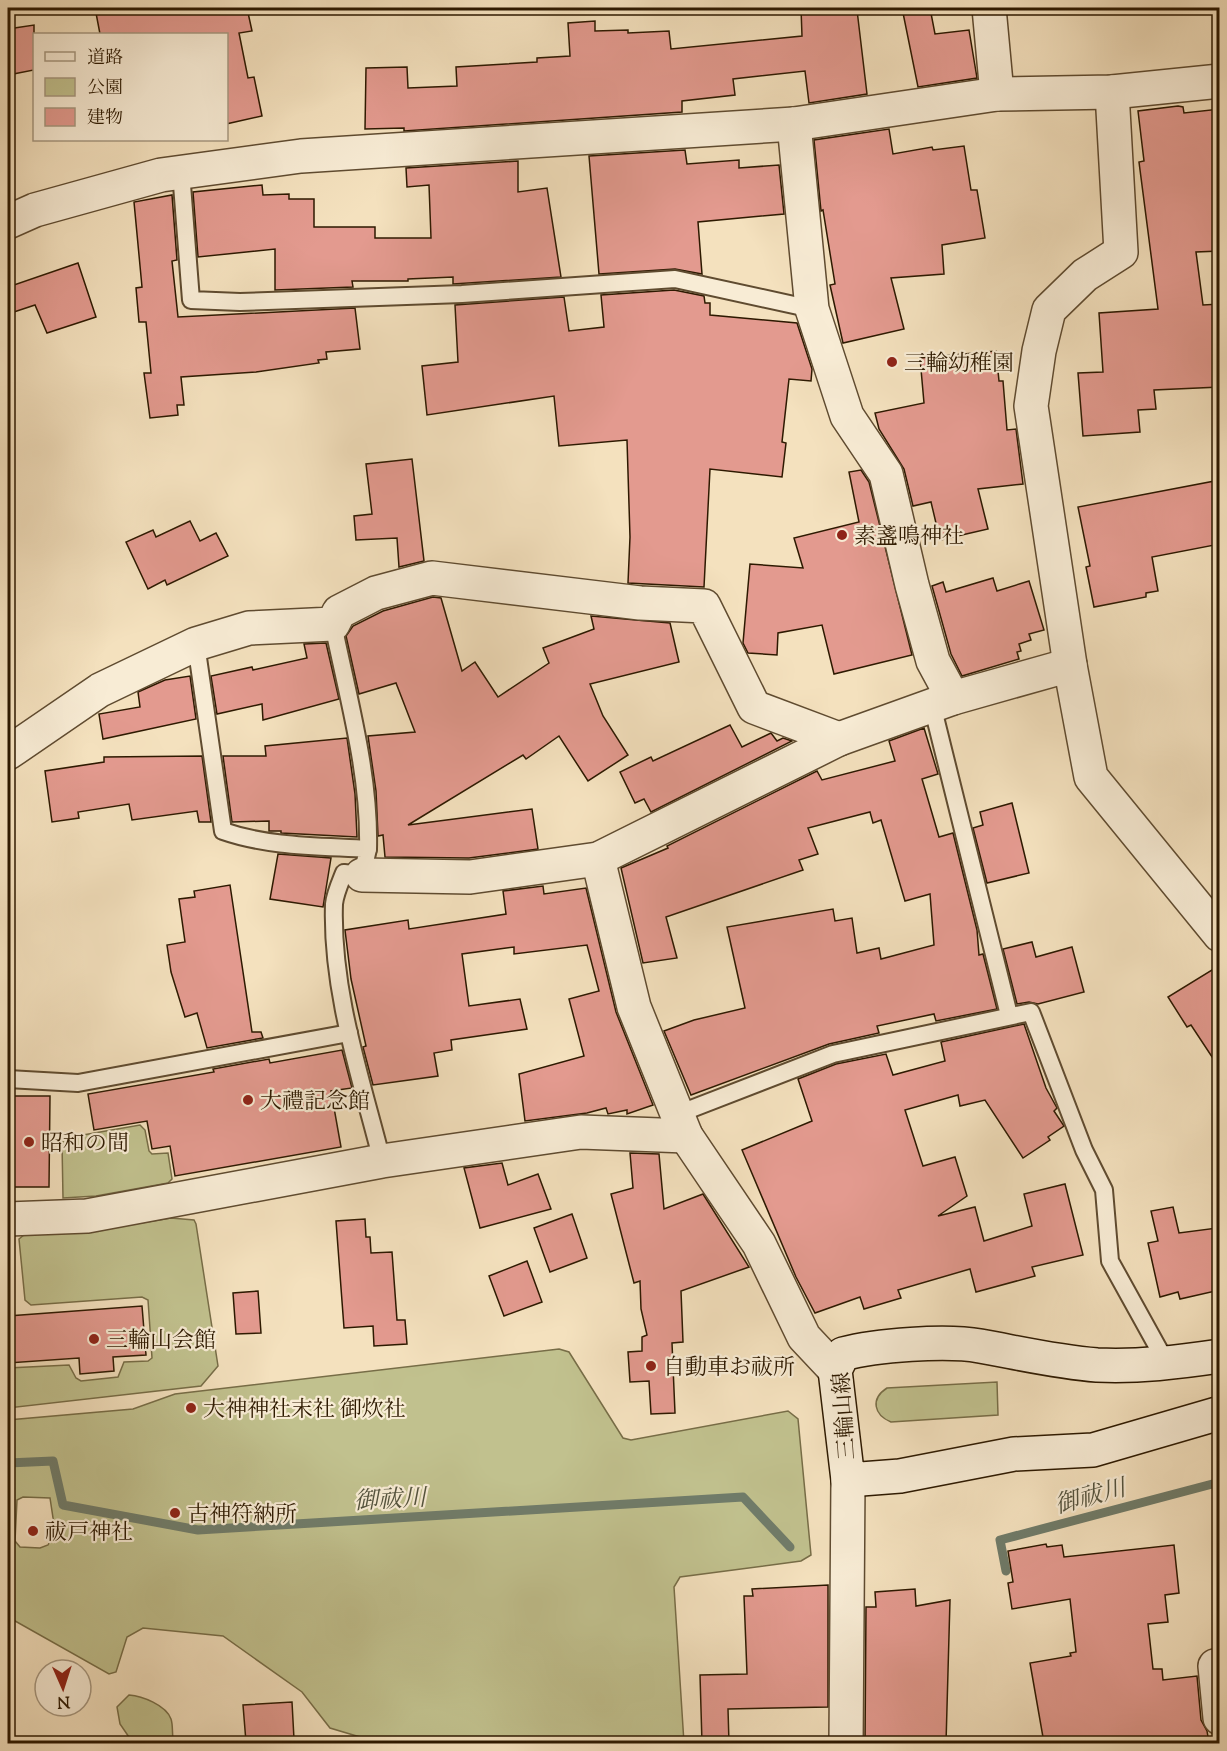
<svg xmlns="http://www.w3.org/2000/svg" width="1227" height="1751" viewBox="0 0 1227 1751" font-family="'Sorts Mill Goudy','Noto Serif JP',serif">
<rect width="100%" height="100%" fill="#f4e1be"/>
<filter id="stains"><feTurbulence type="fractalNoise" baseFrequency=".00333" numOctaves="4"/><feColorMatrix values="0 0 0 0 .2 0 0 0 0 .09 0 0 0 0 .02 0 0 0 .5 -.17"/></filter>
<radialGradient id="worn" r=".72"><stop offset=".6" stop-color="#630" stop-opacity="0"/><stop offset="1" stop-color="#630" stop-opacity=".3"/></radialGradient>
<g fill="#c1c18e" stroke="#776d47" stroke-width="1.5" fill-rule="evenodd">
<path d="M140,1125L145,1130L149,1151L152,1154L168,1153L172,1179L168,1183L96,1196L63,1198L62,1143L66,1138Z"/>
<path d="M171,1218L194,1220L196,1224L218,1366L201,1386L8,1408V1368L69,1365L76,1378L81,1381L118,1377L124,1362L148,1361L152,1358L148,1300L142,1297L31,1305L25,1300L19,1239L24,1235L92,1231Z"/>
<path d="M559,1349L569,1352L623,1438L631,1440L788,1411L798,1419L811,1555L801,1561L680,1577L674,1587L684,1743H380L330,1728L302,1692L223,1636L143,1628L127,1637L116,1672L109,1674L8,1617V1420L133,1409L175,1394ZM23,1497L50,1498L55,1531L48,1545L40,1548L20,1547L15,1541L17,1500Z"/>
<path d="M997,1382L998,1415L891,1422C874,1415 870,1399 887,1388Z"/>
<path d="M129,1695C142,1696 166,1705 171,1719C173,1725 172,1732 173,1738L140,1742L131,1740L120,1724L117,1707Z"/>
</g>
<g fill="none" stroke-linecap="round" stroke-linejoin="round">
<g stroke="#707c6a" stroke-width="9">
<path d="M8,1463L53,1461L63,1505L198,1530L743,1497L790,1547"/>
<path d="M1006,1571L1000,1540L1220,1482"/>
</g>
</g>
<g fill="#e39a8f" stroke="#2d1900" stroke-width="1.5">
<path d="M128,8H247L252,31L239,33L248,78L254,77L262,116L226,124V34H100L96,13Z"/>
<path d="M801,8H827L828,13L857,10L867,94L809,103L805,71L733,79L735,95L682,101V112L404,131V128L365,129L366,68L407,67L408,88L457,86L456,67L537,62V58L570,56L568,23L595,21V31L628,30V33L669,31L671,49L802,36Z"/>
<path d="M902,8H930L935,34L969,30L977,78L918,87Z"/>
<path d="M34,25V70L8,75V29Z"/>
<path d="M1178,106L1183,107L1184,113L1220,109V251L1196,252L1203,305L1220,304V387L1154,390L1156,409L1138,410L1140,432L1083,436L1078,373L1103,372L1099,313L1158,309L1139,162L1144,161L1138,111Z"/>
<path d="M889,129L893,154L932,147L933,150L964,146L971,190H977L985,238L942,245L944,274L891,278L904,329L843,343L830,285L835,284L823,210L821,211L814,140Z"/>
<path d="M685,150L687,164L739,160V168L779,165L784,214L698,222L702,274L675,269L599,274L589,156Z"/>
<path d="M518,161V192L547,188L561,277L453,284V277L408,279V281H352L353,287L275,290V249L198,257L193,192L262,185L263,195L289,194V199H314V227H375V238H431L429,185L407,187L406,168Z"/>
<path d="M172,195L177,260L172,261L178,317L355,308L360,349L326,352L327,359L318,360L319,363L256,372L181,377L184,405H177L178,415L150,418L144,373H151L146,322H139L136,288L142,287L134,202Z"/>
<path d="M78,263L96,317L47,333L35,305L8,314V287Z"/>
<path d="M674,290L704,296L705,303H710V315L797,323L812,369L811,381L789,379L782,442L786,443L782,477L710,469L704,587L628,583L630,537L627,440L559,446L554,396L427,415L422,366L458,362L455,305L564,297L569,331L604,327L601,295Z"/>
<path d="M996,351L999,381H1003L1007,430L1016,429L1023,484L978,489L988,529L940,540L931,502L913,506L904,469L879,429L875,413L924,403L920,358Z"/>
<path d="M412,459L424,561L399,567L397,538L356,540L354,516L372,514L366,464Z"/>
<path d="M861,470L869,482L912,655L834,674L822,625L778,633L777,655L748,653L743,643L750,564L803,568L794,538L859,522L849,472Z"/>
<path d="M1220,480V544L1152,557L1158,591L1146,593V597L1094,607L1086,567L1090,566L1078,507Z"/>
<path d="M190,521L200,541L216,533L228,556L167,585L165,580L148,589L126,542L153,530L156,537Z"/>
<path d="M993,578L997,591L1029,581L1044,630L1029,634L1031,640L1019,644L1021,651L1017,652L1019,659L962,676L951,654L932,586L943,582L946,592Z"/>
<path d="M433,597L441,598L462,671L475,662L498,697L549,663L543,648L594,629L591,616L670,623L679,662L590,684L603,716L628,755L588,781L559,736L526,759L523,755L408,825L532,809L538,849L469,858L385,857L383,835L378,836L376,791L368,736L415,732L396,683L359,694L346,636L353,626L383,611Z"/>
<path d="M326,643L339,699L263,720L262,704L217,714L211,676L252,667L253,670L307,658L304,644Z"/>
<path d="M190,676L196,719L103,739L99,714L140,707L138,692L165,680Z"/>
<path d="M730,725L742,747L771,733L777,741L783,738L792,741L651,812L644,799L635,803L620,772L651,757L653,761Z"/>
<path d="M924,728L938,774L922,779L939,837L953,833L977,930L979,955L983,954L997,1009L936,1021L934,1014L877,1026L879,1033L829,1044L691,1095L664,1031L694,1020L745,1008L727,927L833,909L835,921L852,918L857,953L879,948L881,959L934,945L930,894L905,901L881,820L873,823L870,812L808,828L818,854L799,860L803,870L666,917L677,958L643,963L621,868L668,848L667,846L817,771L822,780L895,761L889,741Z"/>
<path d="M347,738L355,794L357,837L281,833V831H269V821L232,822L223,756H266L265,746Z"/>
<path d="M202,756L211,822H199L197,811L132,820L129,804L78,812L79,818L52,822L45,771L104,762V757Z"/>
<path d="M1012,803L1029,873L987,883L973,828L983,825L980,812Z"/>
<path d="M278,854L331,858L323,907L270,899Z"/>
<path d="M230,885L252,1032H261L263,1038L207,1048L197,1013L185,1017L171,972L167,945L185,942L179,899L195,897L194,891Z"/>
<path d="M543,886L544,894L586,888L616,1012L653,1105L627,1114V1110L608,1114L606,1108L587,1113L525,1121L519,1074L584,1056L569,999L599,991L587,945L514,954V947L462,954L469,1006L520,999L527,1029L451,1040L452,1050L434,1053L438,1076L373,1085L363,1047L366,1046L351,979L345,930L408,920L409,929L506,914L503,891Z"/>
<path d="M1032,942L1036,957L1072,947L1084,992L1038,1004L1029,1002L1017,1004L1003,949Z"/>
<path d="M1220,965V1069L1191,1025L1187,1027L1168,997Z"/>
<path d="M1024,1024L1046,1088L1057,1108L1054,1111L1064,1126L1048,1137L1050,1140L1023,1158L985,1100L960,1106L958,1095L905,1110L923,1166L955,1157L967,1196L938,1216L975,1207L984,1241L1032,1226L1024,1194L1065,1184L1083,1255L1032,1267L1035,1276L976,1292L970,1269L898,1290L901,1298L864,1309L860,1297L815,1313L796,1277L742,1150L812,1121L798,1079L836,1064L886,1054L893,1075L945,1061L941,1042Z"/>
<path d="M342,1050L352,1088L331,1091L341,1147L175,1176L170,1146L152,1149L147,1121L94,1130L88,1094L214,1072L213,1069L269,1059L270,1063Z"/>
<path d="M8,1096H50L49,1187H8Z"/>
<path d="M630,1153L659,1154L664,1209L703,1194L749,1267L681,1291L683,1342L672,1343L675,1413L651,1414L649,1381L630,1382L628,1352L642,1351V1337L647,1335L641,1309L640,1281L634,1283L611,1194L633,1188Z"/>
<path d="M502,1163L508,1185L538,1174L551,1209L480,1228L464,1168Z"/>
<path d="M1173,1207L1179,1233L1217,1228L1220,1290L1180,1299L1178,1292L1160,1297L1148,1243L1158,1241L1151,1211Z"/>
<path d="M572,1214L587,1258L550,1272L534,1228Z"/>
<path d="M365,1219L366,1237H370L371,1253L392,1252L397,1320H405L407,1344L374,1346L373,1326L344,1328L336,1221Z"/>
<path d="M527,1261L542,1302L504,1316L489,1276Z"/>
<path d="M258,1291L261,1333L236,1334L233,1293Z"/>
<path d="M142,1306L146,1355L113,1357L114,1371L80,1374L79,1358L8,1363V1316Z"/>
<path d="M1046,1544L1047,1547L1062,1545L1064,1557L1174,1545L1179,1593L1165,1595L1168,1622L1148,1624L1153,1669H1162L1163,1680L1197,1676L1201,1720L1207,1731L1209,1743H1044L1030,1663L1071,1656L1070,1653L1076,1652L1070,1599L1012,1609L1008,1583L1013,1582L1008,1551Z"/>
<path d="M828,1585V1707L728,1709L729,1743H702L700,1675L747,1674L744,1596H753L752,1589Z"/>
<path d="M915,1589L916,1606L950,1600L946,1743H865L866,1607H876L875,1592Z"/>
<path d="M292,1702L294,1739L246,1742L243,1705Z"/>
</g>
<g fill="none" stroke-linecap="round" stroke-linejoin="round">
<g stroke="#5f4b30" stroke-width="20">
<g id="service">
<path d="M181,172L191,300L240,302L462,294L675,279L812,309"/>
<path d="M333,624C348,698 370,774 368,849"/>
<path d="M196,644L223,831C269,847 319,846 368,849L362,875L344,873C340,883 335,894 334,904C331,991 361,1078 382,1161"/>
<path d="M932,705L1009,1015"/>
<path d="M8,1079L78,1083L349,1033"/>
<path d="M678,1114L833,1054L1031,1012L1084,1150L1104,1190L1110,1261L1167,1364"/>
</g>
</g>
<g stroke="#5f4b30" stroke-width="36">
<g id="minor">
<path d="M989,8L997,94"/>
<path d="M1112,92L1121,252L1085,275L1049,310L1039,351L1031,406L1070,665L1091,777L1220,935"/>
<path d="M794,124L812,309L847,416L886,474L912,585L933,661L953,698"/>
<path d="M8,222L35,210L161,175L301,156L794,124L997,94L1112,92L1220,81"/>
<path d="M8,753L100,690L196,644L249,628L333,624L339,612L376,593L432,578L640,603L704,606L754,707L839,739"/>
<path d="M598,859L634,1007L686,1136L759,1244L804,1337L835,1370"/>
<path d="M362,875L470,877L598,859L839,739L953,698L1070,665"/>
<path d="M8,1219L87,1216L382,1161L581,1132L686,1136"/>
<path d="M1220,1665L1215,1666L1220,1718"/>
<path d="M846,1744L848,1480"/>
</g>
</g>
<g stroke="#2d1900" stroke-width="36">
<path id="secondary" d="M1220,1356C1179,1362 1138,1367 1097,1365C1057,1362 1019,1353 980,1346C946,1340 876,1345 843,1354L835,1370L848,1480L900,1476L1014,1454L1093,1450L1220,1413"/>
</g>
<use href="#service" stroke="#f8ecd5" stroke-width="16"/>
<use href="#minor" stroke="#f8ecd5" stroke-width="33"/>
<use href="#secondary" stroke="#f8ecd5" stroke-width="33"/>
</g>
<g fill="#8f2418" stroke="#f8ecd5" stroke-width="2">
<circle cx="892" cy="362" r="6"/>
<circle cx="842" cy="535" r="6"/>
<circle cx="248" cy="1100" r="6"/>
<circle cx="29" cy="1142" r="6"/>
<circle cx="94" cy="1339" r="6"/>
<circle cx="651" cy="1366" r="6"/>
<circle cx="191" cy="1408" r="6"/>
<circle cx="175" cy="1513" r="6"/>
<circle cx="33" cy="1531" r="6"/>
</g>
<g text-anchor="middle" stroke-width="4.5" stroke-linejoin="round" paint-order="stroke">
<g font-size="22" fill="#2d1900" stroke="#f8ecd5" text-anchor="start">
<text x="904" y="370">三輪幼稚園</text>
<text x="854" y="543">素盞鳴神社</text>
<text x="260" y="1108">大禮記念館</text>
<text x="41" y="1150">昭和の間</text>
<text x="106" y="1347">三輪山会館</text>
<text x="663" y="1374">自動車お祓所</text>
<text x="203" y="1416">大神神社末社 御炊社</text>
<text x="187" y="1521">古神符納所</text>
<text x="45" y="1539">祓戸神社</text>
</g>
<g font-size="22" fill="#2d1900" stroke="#f8ecd5">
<text transform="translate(843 1416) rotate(-94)" y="8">三輪山線</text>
</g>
<g font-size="24" font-style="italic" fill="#54533e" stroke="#f8ecd5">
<text transform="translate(1090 1496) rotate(-15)" y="8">御祓川</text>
<text transform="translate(390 1499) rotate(-3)" y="8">御祓川</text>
</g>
</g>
<rect width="1227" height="1751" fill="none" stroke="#f4e1be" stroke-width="30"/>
<rect x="9" y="9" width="1209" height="1733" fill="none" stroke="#2d1900" stroke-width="3"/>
<rect x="15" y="15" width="1197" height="1721" fill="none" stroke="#2d1900" stroke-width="1.5"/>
<rect x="33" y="33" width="195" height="108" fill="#f8ecd5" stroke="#a79880" stroke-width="1.5"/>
<rect x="45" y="52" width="30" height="9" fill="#f8ecd5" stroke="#a79880" stroke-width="1.5"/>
<text x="87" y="63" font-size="18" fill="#2d1900">道路</text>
<rect x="45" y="78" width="30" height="18" fill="#c1c18e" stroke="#a79880" stroke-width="1.5"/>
<text x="87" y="93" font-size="18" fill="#2d1900">公園</text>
<rect x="45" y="108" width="30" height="18" fill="#e39a8f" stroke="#a79880" stroke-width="1.5"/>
<text x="87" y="123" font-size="18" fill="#2d1900">建物</text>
<g transform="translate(63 1688) rotate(177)"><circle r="28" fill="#f8ecd5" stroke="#a79880" stroke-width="1.5"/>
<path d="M0-4.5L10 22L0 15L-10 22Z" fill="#8f2418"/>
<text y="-9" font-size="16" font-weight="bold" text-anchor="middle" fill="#2d1900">N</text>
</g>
<rect width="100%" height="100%" filter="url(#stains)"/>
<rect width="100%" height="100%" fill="url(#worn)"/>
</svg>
